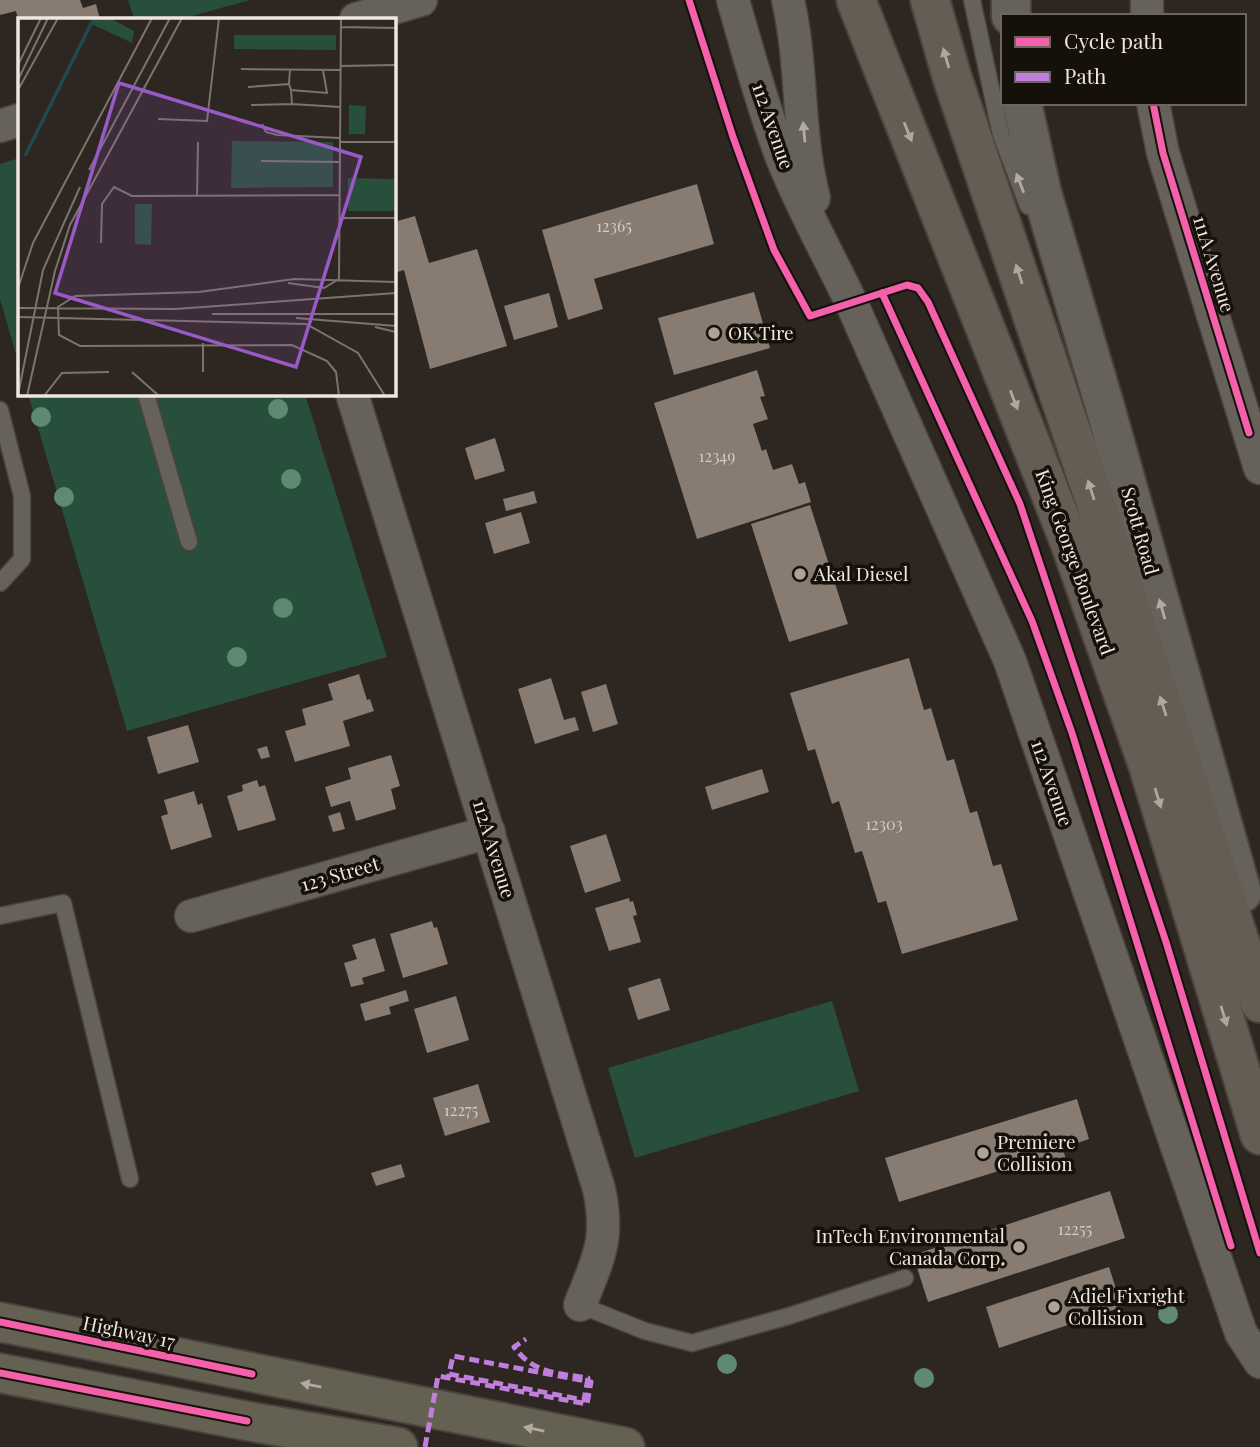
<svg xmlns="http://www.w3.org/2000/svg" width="1260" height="1447" viewBox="0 0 1260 1447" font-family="'Playfair Display',serif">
<rect width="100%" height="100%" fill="#2d2621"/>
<g fill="#284e3c">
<path d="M128,0H250L181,19H134Z"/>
<path d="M19,158V365L0,299V164Z"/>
<path d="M28,394H305L387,657L127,731Z"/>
<path d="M832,1001L859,1091L635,1158L608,1068Z"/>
</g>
<g fill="#877b72">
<path d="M0,0H80L83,8L96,4L100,19H18L16,11L0,15Z"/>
<path d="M697,184L714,244L594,279L603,309L568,320L542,230Z"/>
<path d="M415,216L429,263L477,249L507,346L430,369L404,270L394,273V222Z"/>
<path d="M754,292L770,348L674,375L658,318Z"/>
<path d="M549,293L558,327L514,340L504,306Z"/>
<path d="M757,370L765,396L760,397L768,419L753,424L762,451L766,449L773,470L792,464L799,484L805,482L811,502L697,539L654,403Z"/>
<path d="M495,438L505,471L475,480L465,448Z"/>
<path d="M534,491L537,503L506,511L503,499Z"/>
<path d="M810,505L848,624L789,642L751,524Z"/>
<path d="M521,512L530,543L494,554L485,523Z"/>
<path d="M909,658L924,710L931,708L947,761L954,759L970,813L977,811L993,866L1001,864L1018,920L902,954L886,901L878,903L862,851L855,853L839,801L832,804L815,749L808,751L790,693Z"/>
<path d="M359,674L367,700L370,699L374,711L343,721L350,746L295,762L285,731L306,725L302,709L333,700L328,684Z"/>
<path d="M551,678L564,720L575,717L579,730L535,744L518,689Z"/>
<path d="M606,684L618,724L593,732L581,692Z"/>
<path d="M188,725L199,762L158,774L147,737Z"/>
<path d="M267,746L270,757L261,759L257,749Z"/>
<path d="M391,755L400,786L391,789L396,809L356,821L350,801L331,807L325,787L351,779L348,768Z"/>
<path d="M762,769L769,792L712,810L705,787Z"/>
<path d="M257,780L259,787L265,785L276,820L238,831L227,796L243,791L242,785Z"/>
<path d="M194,791L198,805L202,803L212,837L171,850L161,816L168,814L164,800Z"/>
<path d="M340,812L345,829L333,832L328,816Z"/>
<path d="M606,834L621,881L585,893L570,846Z"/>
<path d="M629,898L630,902L633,901L637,915L633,916L641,942L609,951L595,908Z"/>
<path d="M432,921L434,928L437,927L448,964L403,978L390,934Z"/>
<path d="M375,938L385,971L362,978L364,984L351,987L344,963L357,959L352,945Z"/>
<path d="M660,978L670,1010L638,1020L628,988Z"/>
<path d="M406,990L409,1001L389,1007L391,1014L365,1021L360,1004Z"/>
<path d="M456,996L469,1040L427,1053L414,1009Z"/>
<path d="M478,1084L490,1122L445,1136L433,1098Z"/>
<path d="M1077,1099L1089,1139L1063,1148L1066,1161L1031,1172L1028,1162L899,1202L885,1158Z"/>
<path d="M401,1164L405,1177L376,1186L371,1173Z"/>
<path d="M1110,1191L1125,1238L928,1302L913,1255Z"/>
<path d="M1109,1267L1122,1307L999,1348L986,1307Z"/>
</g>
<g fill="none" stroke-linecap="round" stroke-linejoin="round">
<g stroke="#49423d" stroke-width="19">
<g id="service">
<path d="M972,0L1001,135L1028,206"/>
<path d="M146,394L189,542"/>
<path d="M0,410L22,496V559L0,583"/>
<path d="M0,916L63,903L130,1179"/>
<path d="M580,1305L645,1331L692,1343L789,1316L905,1278"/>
</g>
</g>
<g stroke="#49423d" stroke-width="35">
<g id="minor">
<path d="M733,0C748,53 763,107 782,158C802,208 828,254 851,302L1010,661L1241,1333L1260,1362"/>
<path d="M788,0C803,65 797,134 814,198"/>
<path d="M1147,16V0"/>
<path d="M356,19L421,0"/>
<path d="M1153,103L1163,153L1260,468"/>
<path d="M0,126L19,120"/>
<path d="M352,394L599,1189C610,1240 598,1259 580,1305"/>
<path d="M191,916L489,832"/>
</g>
</g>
<g stroke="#49423d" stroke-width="42">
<g id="secondary">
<path d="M1011,16V0"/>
<path d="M1022,103L1042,193L1105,407L1242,893"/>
</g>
</g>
<g stroke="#49423d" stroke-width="42">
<g id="primary">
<path d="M856,0L1070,543L1148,765L1260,1135"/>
<path d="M930,0L952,77L1108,540L1260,1003"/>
</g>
</g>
<g stroke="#49423d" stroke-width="42">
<g id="motorway">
<path d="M0,1322L625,1447"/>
<path d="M0,1373L247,1421L398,1447"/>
</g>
</g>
<use href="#service" stroke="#67615c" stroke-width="16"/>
<use href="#minor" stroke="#67615c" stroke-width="32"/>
<use href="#secondary" stroke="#67615c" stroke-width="38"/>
<use href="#primary" stroke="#635d53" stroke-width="38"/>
<use href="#motorway" stroke="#646052" stroke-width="38"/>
<path stroke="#c07fdc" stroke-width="5" stroke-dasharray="10 5" stroke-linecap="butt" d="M425,1447L438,1376L587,1404L591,1382L453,1356L449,1374L584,1400L588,1378C557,1373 534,1374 514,1347L526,1339"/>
<g stroke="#16100b" stroke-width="11">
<g id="cycleway">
<path d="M689,0L733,137L774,250L810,316L907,285L918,288L928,302L1020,504L1166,942L1260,1253"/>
<path d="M1153,103L1163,153L1249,433"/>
<path d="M882,293L1032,621L1072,733L1231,1246"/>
<path d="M0,1322L252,1374"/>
<path d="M0,1373L247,1421"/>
</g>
</g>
<use href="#cycleway" stroke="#f560ab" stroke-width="7"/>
</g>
<g fill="#5e8a71">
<circle cx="278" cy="409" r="10"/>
<circle cx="41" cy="417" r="10"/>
<circle cx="291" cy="479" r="10"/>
<circle cx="64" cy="497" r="10"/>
<circle cx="283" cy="608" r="10"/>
<circle cx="237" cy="657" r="10"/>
<circle cx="1168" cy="1314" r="10"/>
<circle cx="727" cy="1364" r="10"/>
<circle cx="924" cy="1378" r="10"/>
</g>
<defs><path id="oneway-solid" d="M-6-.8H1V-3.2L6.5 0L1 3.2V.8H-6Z" transform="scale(1.75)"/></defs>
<g fill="#b0a8a0">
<use href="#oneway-solid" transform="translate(946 58) rotate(-106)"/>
<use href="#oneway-solid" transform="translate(908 132) rotate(68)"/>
<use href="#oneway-solid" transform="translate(1019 274) rotate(-108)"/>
<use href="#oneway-solid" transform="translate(1014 400) rotate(69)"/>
<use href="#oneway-solid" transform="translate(1091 490) rotate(-108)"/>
<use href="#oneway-solid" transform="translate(1163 706) rotate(-108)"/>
<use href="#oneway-solid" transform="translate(1158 798) rotate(73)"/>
<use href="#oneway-solid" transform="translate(1224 1016) rotate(73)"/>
</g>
<g fill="#b2aaa4">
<use href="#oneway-solid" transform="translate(804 132) rotate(-95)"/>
<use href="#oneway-solid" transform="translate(1020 183) rotate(-111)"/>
<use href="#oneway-solid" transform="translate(1162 609) rotate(-106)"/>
</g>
<g fill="#b0aaa0">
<use href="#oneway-solid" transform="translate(311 1385) rotate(-169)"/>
<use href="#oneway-solid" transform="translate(534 1429) rotate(-169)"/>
</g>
<g fill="#aba39c" stroke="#16100b" stroke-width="2.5">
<circle cx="714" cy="333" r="7"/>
<circle cx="800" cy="574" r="7"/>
<circle cx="983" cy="1153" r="7"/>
<circle cx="1019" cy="1247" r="7"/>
<circle cx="1054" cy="1307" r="7"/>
</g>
<g text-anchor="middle" stroke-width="7" stroke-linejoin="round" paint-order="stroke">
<g font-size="16" fill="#d5cbc4">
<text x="614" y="232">12365</text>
<text x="717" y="462">12349</text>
<text x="884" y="830">12303</text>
<text x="461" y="1116">12275</text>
<text x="1075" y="1235">12255</text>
</g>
<g font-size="19" fill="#efe6df" stroke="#16100b">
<text transform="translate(773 126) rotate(71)" y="7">112 Avenue</text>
<text transform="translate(1214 264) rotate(73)" y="7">111A Avenue</text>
<text transform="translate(1140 531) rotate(74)" y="7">Scott Road</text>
<text transform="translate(1075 562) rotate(70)" y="7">King George Boulevard</text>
<text transform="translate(1052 783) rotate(71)" y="7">112 Avenue</text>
<text transform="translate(494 849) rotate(73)" y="7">112A Avenue</text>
<text transform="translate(340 874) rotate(-16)" y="7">123 Street</text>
<text transform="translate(129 1332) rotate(12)" y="7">Highway 17</text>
</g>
<g font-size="19" fill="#efe6df" stroke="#16100b" text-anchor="start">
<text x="728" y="340">OK Tire</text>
<text x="814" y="581">Akal Diesel</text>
<text x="997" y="1149">Premiere<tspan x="997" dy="22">Collision</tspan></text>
<text x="1005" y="1243" text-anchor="end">InTech Environmental<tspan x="1005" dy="22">Canada Corp.</tspan></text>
<text x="1068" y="1303">Adiel Fixright<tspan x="1068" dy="22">Collision</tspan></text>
</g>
</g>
<g transform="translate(18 18)">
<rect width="378" height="378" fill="#2d2621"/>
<path d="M77,0H92L116,13L114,25L74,6ZM216,17H318V32L216,31ZM331,87L348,88L347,116H331ZM214,123L315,124V169L213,170ZM330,160L378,161V193H330ZM117,186H134L133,227L117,226Z" fill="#284e3c"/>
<path fill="none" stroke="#1b4b50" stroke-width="3.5" d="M7,138L76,0"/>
<path fill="none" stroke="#7b736d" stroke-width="2" d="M323,9L378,10M0,47L23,0M322,48L378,47M223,51L322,52M0,62L30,0M271,66L273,72L309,75L305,52M230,69L271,66L272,51M0,72L40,0M274,86L322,89M233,87L274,86L273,72M140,101L189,103L201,0M244,106L248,114L259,117L322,120M322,124H378M243,143L322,144M71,152L152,0M179,178L180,124M321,200H378M83,225L84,186L96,169L114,178L321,177M321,261L323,0M270,265L306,270L321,261M0,270L15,225L134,0M0,290L157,291L378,275M194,296H378M0,299L288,306L340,335L367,378M278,300L378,308M357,309L378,314M185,325V354M114,354L141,378M0,377L25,252L62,169M9,378L37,253L52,207L164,0M26,378L44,355L91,354M321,378L318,354L309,343L274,327L62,328L41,317L40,289L57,278L181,274L276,261L378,264"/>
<path fill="#985ac7" fill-opacity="0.15" stroke="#985ac7" stroke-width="3.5" d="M101,65L343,139L278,349L37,275Z"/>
<rect width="378" height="378" fill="none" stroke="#efe6df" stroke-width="3.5"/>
</g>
<rect x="1001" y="14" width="245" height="91" fill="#16100b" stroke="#6d6660" stroke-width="2"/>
<rect x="1015" y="37" width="35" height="10" fill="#f560ab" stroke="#6d6660" stroke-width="2"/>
<text x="1064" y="49" font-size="21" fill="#efe6df">Cycle path</text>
<rect x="1015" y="72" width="35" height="10" fill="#c07fdc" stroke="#6d6660" stroke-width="2"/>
<text x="1064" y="84" font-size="21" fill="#efe6df">Path</text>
</svg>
